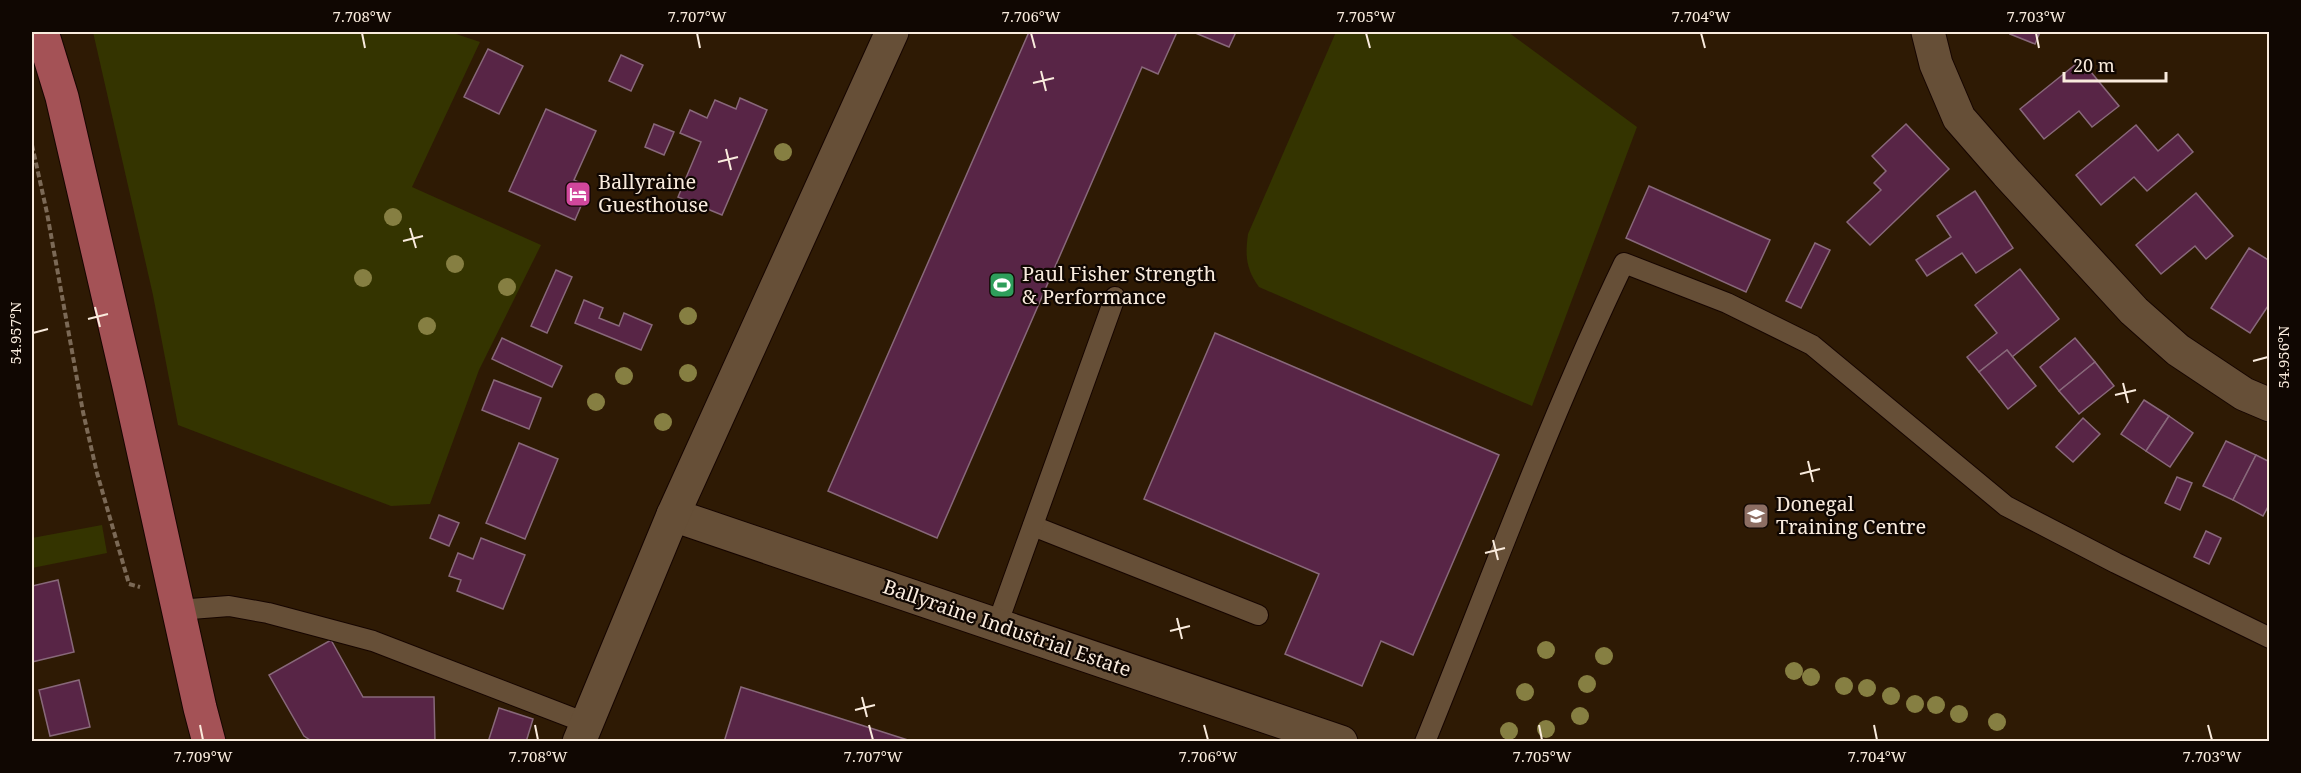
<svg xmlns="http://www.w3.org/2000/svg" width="2301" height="773" viewBox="0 0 2301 773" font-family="'Noto Serif',serif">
<rect width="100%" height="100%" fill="#2e1a04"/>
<g fill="#343400">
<path d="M93,32H450L480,42L412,187L541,245L479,370L430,504L391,506L178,425L153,295Z"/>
<path d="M1336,32H1508L1637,127L1532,406L1259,287C1246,269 1245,256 1248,234Z"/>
<path d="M102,525L107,553L32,568V538Z"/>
</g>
<g fill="#582546" stroke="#88687a" stroke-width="1.5">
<path d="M1029,32H1177L1158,74L1142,67L937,538L828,491Z"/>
<path d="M1193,32H1236L1229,47Z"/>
<path d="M2011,32H2040L2035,44L2010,34Z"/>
<path d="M488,49L523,66L499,114L464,97Z"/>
<path d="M621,55L643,65L631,91L609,81Z"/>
<path d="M2081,60L2119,106L2092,127L2079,111L2044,139L2020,109Z"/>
<path d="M740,98L767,110L722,215L678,197L701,142L680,133L690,110L707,118L715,100L736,109Z"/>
<path d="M546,109L596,131L574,180L589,187L575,220L509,191Z"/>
<path d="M654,124L674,132L664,155L645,147Z"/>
<path d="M1906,124L1949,169L1870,245L1847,222L1881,190L1874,183L1886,171L1872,156Z"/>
<path d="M2136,125L2158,151L2178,134L2193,152L2147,191L2134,177L2101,205L2076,175Z"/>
<path d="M1649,186L1770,240L1746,292L1626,238Z"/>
<path d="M1975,191L2013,248L1976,273L1962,253L1927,276L1916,260L1951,237L1937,216Z"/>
<path d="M2196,193L2233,236L2206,259L2195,246L2161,274L2136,245Z"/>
<path d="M1815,243L1830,250L1801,308L1786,301Z"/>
<path d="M2249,248L2270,261V303L2250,333L2211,308Z"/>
<path d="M2020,269L2059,319L2012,357L2007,350L1979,372L1967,357L1997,333L1975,305Z"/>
<path d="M556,270L572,277L547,333L531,326Z"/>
<path d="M584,300L603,308L599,318L619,326L624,313L652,325L641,350L575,323Z"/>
<path d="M1215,333L1499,455L1413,655L1381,641L1362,686L1285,654L1319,574L1144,499Z"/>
<path d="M502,338L562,366L552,387L492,359Z"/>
<path d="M2075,338L2095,362L2059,391L2040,367Z"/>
<path d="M2007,350L2036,386L2008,409L1979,372Z"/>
<path d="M2095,362L2114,386L2079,414L2059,391Z"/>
<path d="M494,380L541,398L529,429L482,410Z"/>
<path d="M2144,400L2169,416L2146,451L2121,434Z"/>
<path d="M2169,416L2193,433L2170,467L2146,451Z"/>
<path d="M2083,418L2100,434L2073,462L2056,447Z"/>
<path d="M2226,441L2256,455L2233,500L2203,486Z"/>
<path d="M519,443L558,459L525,539L486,523Z"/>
<path d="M2256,455L2270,462V503L2263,516L2233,500Z"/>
<path d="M2177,477L2192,483L2180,510L2165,503Z"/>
<path d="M439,515L459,523L449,546L430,538Z"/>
<path d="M2206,531L2221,538L2209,564L2194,557Z"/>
<path d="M481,538L525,555L503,609L457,591L461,580L449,576L458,553L473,559Z"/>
<path d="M58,580L74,652L32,662V586Z"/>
<path d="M331,640L363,697H434L435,742H313L304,736L269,675Z"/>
<path d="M79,680L90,727L50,736L39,690Z"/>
<path d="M741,687L861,725L914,742H724Z"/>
<path d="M499,708L533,719L526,742H488Z"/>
</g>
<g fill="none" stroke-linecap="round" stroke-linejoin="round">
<g stroke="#160500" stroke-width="22">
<g id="lane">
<path d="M1033,526L1258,615"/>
<path d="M178,610L229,606L268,613L373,641L586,723"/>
<path d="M997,625L1115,297"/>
<path d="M1425,742C1490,582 1549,419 1624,263L1727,303L1812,345L2006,506L2116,563L2270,638"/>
</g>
</g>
<g stroke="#160500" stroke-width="35">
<g id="street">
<path d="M1928,32L1936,64L1959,118L2007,173L2134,311L2178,350L2244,394L2270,405"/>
<path d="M673,515L1341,742"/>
</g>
</g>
<g stroke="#160500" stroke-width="35">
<path id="secondary" d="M579,742L673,515L892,32"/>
</g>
<g stroke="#160500" stroke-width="35">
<path id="primary" d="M42,32L62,97L129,386L200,708L209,742"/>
</g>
<path stroke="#7b6956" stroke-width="4" stroke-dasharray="6 3" stroke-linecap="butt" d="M32,145L47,213L83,412L97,473L129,584L140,587"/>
<use href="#lane" stroke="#664f37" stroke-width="20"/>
<use href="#street" stroke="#664f37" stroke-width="33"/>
<use href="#secondary" stroke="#664f37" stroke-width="33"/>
<use href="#primary" stroke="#a45256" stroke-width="33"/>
</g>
<g fill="#867f42">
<circle cx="783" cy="152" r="9"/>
<circle cx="393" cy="217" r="9"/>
<circle cx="455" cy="264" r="9"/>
<circle cx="363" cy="278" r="9"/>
<circle cx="507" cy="287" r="9"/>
<circle cx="688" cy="316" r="9"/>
<circle cx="427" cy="326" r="9"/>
<circle cx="688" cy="373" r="9"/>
<circle cx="624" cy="376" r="9"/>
<circle cx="596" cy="402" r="9"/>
<circle cx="663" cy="422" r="9"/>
<circle cx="1546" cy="650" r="9"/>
<circle cx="1604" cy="656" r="9"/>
<circle cx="1794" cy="671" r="9"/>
<circle cx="1811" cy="677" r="9"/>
<circle cx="1587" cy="684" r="9"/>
<circle cx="1844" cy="686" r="9"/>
<circle cx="1867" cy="688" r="9"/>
<circle cx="1525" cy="692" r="9"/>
<circle cx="1891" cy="696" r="9"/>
<circle cx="1915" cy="704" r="9"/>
<circle cx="1936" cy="705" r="9"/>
<circle cx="1959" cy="714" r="9"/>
<circle cx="1580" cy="716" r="9"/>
<circle cx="1997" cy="722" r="9"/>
<circle cx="1546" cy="729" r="9"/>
<circle cx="1509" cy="731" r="9"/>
</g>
<path fill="none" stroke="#f9ebdd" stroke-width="2" d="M362,33L365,48M697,33L700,48M1031,33L1035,48M1366,33L1370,48M1701,33L1705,48M2036,33L2039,48M1041,71L1046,91M1033,83L1054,78M726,149L731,170M718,162L738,157M410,228L416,248M403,241L423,236M95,307L100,327M88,319L108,314M33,333L48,329M2253,361L2268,357M2123,383L2128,403M2115,395L2136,390M1808,461L1813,482M1800,474L1820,469M1493,540L1498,560M1485,553L1505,548M1177,618L1182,639M1170,631L1190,626M862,697L867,717M855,710L875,705M200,725L203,740M535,725L538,740M869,725L873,740M1204,725L1208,740M1539,725L1542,740M1874,725L1877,740M2208,725L2212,740"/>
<defs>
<g id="hotel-square" transform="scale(1.35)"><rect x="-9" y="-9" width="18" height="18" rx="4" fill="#d1479c" stroke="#100702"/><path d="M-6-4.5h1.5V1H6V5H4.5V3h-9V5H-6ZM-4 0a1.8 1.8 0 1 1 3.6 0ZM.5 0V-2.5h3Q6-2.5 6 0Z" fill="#fff"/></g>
<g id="stadium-square" transform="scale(1.35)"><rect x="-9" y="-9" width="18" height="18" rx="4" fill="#2e9e5b" stroke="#100702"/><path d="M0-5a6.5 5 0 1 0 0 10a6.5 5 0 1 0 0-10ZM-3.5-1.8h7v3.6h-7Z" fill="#fff"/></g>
<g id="university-square" transform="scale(1.35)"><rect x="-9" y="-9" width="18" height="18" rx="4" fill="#8d6e63" stroke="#100702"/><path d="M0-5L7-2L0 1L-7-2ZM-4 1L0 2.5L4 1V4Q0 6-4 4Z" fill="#fff"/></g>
</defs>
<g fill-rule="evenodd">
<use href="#hotel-square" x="578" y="194"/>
<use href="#stadium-square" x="1002" y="285"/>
<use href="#university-square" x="1756" y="516"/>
</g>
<g text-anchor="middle" stroke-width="4.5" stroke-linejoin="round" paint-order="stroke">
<g font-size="20" fill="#f9ebdd" stroke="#100702" text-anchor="start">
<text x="598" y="189">Ballyraine<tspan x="598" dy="23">Guesthouse</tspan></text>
<text x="1022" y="281">Paul Fisher Strength<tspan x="1022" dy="23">&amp; Performance</tspan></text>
<text x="1776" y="511">Donegal<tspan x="1776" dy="23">Training Centre</tspan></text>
</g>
<g font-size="20" fill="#f9ebdd" stroke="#100702">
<text transform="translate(1007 628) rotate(19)" y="7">Ballyraine Industrial Estate</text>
</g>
</g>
<rect width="2301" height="773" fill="none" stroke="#100702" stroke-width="66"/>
<path d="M2064 72v9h102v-9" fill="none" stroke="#f9ebdd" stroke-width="3"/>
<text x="2073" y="72" font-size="18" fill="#f9ebdd" stroke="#100702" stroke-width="4.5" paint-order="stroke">20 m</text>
<rect x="33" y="33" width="2235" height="707" fill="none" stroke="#f9ebdd" stroke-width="2"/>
<g font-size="15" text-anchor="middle" fill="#f9ebdd">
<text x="362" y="22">7.708°W</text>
<text x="697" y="22">7.707°W</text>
<text x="1031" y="22">7.706°W</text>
<text x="1366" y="22">7.705°W</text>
<text x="1701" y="22">7.704°W</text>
<text x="2036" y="22">7.703°W</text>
<text transform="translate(16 333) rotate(-90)" y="5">54.957°N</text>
<text transform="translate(2284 357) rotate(-90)" y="5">54.956°N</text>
<text x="203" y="762">7.709°W</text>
<text x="538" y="762">7.708°W</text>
<text x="873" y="762">7.707°W</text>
<text x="1208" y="762">7.706°W</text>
<text x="1542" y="762">7.705°W</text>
<text x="1877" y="762">7.704°W</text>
<text x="2212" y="762">7.703°W</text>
</g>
</svg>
